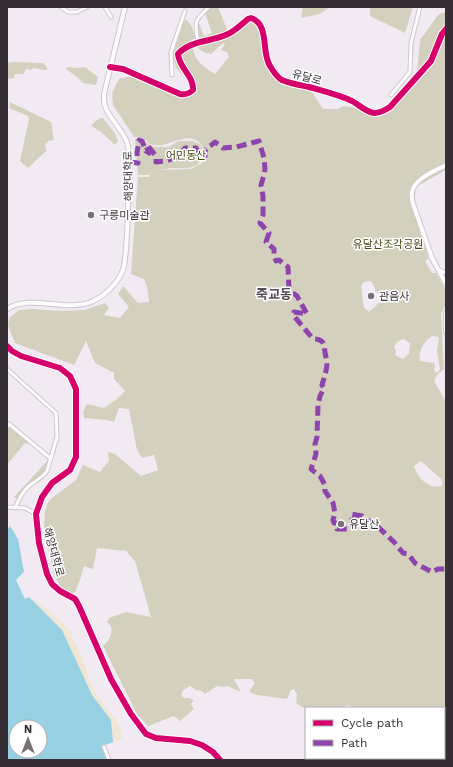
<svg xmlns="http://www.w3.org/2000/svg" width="453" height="767" viewBox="0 0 453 767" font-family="'Work Sans','Noto Sans KR',sans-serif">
<rect width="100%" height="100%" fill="#f2eaf2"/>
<g fill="#d3d1bd" fill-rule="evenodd">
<path d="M211,7H218L227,29L226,32L224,33L202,39L200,37H199L197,23H199L204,36L212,33L205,13Z"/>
<path d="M303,7H329C323,15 310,16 301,18Z"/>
<path d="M370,7H413L405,33L370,16Z"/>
<path d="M446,12V170L416,187L414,202L423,239L428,256V259L425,261L432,273H436L446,291V304L441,314L444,369L438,374L434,381L446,402V729H444V708H356L348,705L340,708H306L302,707L296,703L297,695L294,689L291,690L287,699L257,695L249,692L255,683L252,679H234L241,692L228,686L223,687L217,686L205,694L202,691L196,690L190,686L183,690L181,695L184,698H188L194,700L191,704L194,709L180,721L174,716L148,726L137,714L103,646C110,640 116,629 107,622L109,618L126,612L151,617L135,561L126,551L97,548L93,569L84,566L80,580L75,592L67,595L63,591L54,575L44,528L45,512L47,504L52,498L76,480L83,465L100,472L109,461L108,452L115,454L141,476L158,470L154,455L142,458L137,450L129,409L119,408L114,422L107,420L84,418L83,412L87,404L104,408L116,400L125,391L114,379V373L95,363L86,341L74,365L15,343L8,326L9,318L19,310L31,309L62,311L85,310L105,303L109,308L104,315L120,318L129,307L118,294L123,286L138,303L149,302L147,287L144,279L131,274L138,177H149L150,172L154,170L191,169L202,163L207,155C205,152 203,147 201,144C187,129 168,149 153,145C145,143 146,136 134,137L113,105L112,93L119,79L132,76L168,91L184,96L192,94C201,79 191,78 184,66C183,63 182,60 180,57L181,54L199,44L215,40L252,21L254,22L261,34L264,59L268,66L282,81L312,92L323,109H337L344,106L355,108L372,113L387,107L417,72L420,40L439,14ZM223,43L225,44L221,50L227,52L229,57L215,74C204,67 194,61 193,48L196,46L203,52L211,54ZM371,281L375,288V291L379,294L381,301L369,312L364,308L361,287L364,282ZM432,336L439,337L437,351L440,370L436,373L434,369L435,367L434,363L420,361C418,350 425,341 432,336ZM403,339L410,343L409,354L403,359L395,355L396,350L394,347L397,342ZM421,461L441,479L443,483L441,486L434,487C423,482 418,478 414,466Z"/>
<path d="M184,20H187L192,27L195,38L175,53L179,67L186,75L185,77L176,68L173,55Z"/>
<path d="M12,62L43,63L47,67V70H44L33,68L32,70L26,69L23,74H15L14,78L7,79V63Z"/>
<path d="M69,67L77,68L85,67L98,77L96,85L83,83C78,77 71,73 65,68Z"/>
<path d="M10,102L51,122C53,128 52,133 54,140L48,141L47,143L45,144L46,149L47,150L28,168L20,161L29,119L28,116L9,108Z"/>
<path d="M100,118H103L114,132L118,141L115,145L100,131L97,130L91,125Z"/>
<path d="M135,139H140L154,147H168L179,141H193L200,144L206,155C195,171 187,168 170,168C164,171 156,168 150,172L149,175H138Z"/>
<path d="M10,427L29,443L28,444L25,443L7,465V430Z"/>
<path d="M48,460C48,473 37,477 29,484C24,489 20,494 17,499L14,497Z"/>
</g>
<path fill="#efe6d5" d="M34,600L51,612L72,632L71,635C83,653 86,676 97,695C105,709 123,722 122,739L113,742L111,720L92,695L33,601Z"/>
<path fill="#96d0e2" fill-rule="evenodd" d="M10,526L18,539L24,572L16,580L25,599L29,597L62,630L92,695L111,720L113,742L102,746L107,760H7V530ZM16,727H40V751H16Z"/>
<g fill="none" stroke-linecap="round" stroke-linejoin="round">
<g stroke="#cdc7cd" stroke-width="5">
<g id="minor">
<path d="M61,7L68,12H77L87,7"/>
<path d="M105,7L111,17"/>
<path d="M198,42C195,21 193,22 209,7"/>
<path d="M172,75L171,52L185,11"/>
<path d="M391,95L410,72L411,43L420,7"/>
<path d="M439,270L446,273"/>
<path d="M7,369L56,413L57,437L47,471C42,478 35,481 29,486C22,492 19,499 15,508"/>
<path d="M7,427L9,424L50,458"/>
<path d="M7,507L25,508L36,514"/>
<path d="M104,747L109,760"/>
</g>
</g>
<g stroke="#cdc7cd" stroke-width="6">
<g id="tertiary">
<path d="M110,67L123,69L180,94C186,95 189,94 193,90C194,76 179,68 178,54C190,40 212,42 228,34C235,31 242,24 248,19L251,18C270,24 261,53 270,66C273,71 278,78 282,80C291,84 300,85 309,87C323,91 339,95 352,101C359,105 366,112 374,113C381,113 385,110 390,107L431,61L442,34L446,29"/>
<path d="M446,165C435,171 415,178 412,192C411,196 412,200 413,204L432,258L446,284"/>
<path d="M7,309C31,294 65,312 91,302C104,297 118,283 123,270C126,259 126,246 127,234C128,217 128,201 129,185C129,171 131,156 127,142C122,129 108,117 105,106C104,102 104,98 104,94L125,7"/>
<path d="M446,313V332"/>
<path d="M7,346L12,351L21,356L60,368L70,376L76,389V457L70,470L52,483L42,497L36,514L39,543L47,574L52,584L60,591L75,599L79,606L111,679L131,714L146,734L156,738L190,741L202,745L213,752L220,760"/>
</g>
</g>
<use href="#minor" stroke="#fdfcfd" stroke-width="3"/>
<use href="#tertiary" stroke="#fdfcfd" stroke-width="4"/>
<path stroke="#8e44ad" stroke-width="5" stroke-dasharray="10 5" stroke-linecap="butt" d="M130,162L138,163L137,153L139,140L142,141L146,151L149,153L146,146L147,145L156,156V162L166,161L178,157L185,148H196L201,157L205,156C204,146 209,148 215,142L223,148L236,147L259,141L264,158L265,169L264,175L261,185L263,196V215L260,223L269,233L266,242L274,249V255L276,261L279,260L288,267L289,290L297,296L307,314L294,312V316L313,339C327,339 323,347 326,357C326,359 327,360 327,363C327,370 324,378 322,385L324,388L320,396L318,405L317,437L315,444L316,454L311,469L320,476L325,485V491L333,503L335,513L333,520L334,523H336L337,529H350L352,520L351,514L362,516L366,521H370L376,525L394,542L403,553L408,554L415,563L432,572L438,569H446"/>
<g stroke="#fff" stroke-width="8">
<g id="cycleway">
<path d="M110,67L123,69L180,94C186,95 189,94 193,90C194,76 179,68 178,54C190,40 212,42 228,34C235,31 242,24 248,19L251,18C270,24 261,53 270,66C273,71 278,78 282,80C291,84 300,85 309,87C323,91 339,95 352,101C359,105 366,112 374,113C381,113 385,110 390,107L431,61L442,34L446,29"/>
<path d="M7,346L12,351L21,356L60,368L70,376L76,389V457L70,470L52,483L42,497L36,514L39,543L47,574L52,584L60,591L75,599L79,606L111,679L131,714L146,734L156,738L190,741L202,745L213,752L220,760"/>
</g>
</g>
<use href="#cycleway" stroke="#d6006c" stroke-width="6"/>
</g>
<g fill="#787178" stroke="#fff" stroke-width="1.5">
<circle cx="91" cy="215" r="4"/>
<circle cx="371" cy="296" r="4"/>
<circle cx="341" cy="524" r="4"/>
</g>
<g text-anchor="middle" stroke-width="3" stroke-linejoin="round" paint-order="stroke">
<g font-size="11" fill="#363036" stroke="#fff">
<text transform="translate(307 77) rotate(16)" y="4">유달로</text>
<text transform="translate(128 176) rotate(-91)" y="4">해양대학로</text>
<text transform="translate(54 552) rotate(74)" y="4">해양대학로</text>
</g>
<g font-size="11" fill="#474915" stroke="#fff">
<text x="186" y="159">어민동산</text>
<text x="388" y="248">유달산조각공원</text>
</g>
<g font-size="11" fill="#363036" stroke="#fff" text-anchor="start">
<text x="99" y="219">구릉미술관</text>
<text x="379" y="300">관음사</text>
<text x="349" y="528">유달산</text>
</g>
<g font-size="13" font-weight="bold" fill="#564a57" stroke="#fff">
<text x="274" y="299">죽교동</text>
</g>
</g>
<rect width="453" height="767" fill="none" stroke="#363036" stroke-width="16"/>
<rect x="305" y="707" width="140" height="52" fill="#ffffff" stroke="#afacaf"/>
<rect x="313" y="720" width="20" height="6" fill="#d6006c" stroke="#afacaf"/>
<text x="341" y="727" font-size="12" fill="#363036">Cycle path</text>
<rect x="313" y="740" width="20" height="6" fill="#8e44ad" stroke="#afacaf"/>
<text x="341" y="747" font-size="12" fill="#363036">Path</text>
<g transform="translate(28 739)"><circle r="19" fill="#ffffff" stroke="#afacaf"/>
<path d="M0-3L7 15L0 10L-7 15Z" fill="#787178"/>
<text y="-6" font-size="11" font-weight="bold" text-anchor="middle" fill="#363036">N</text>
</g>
</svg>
